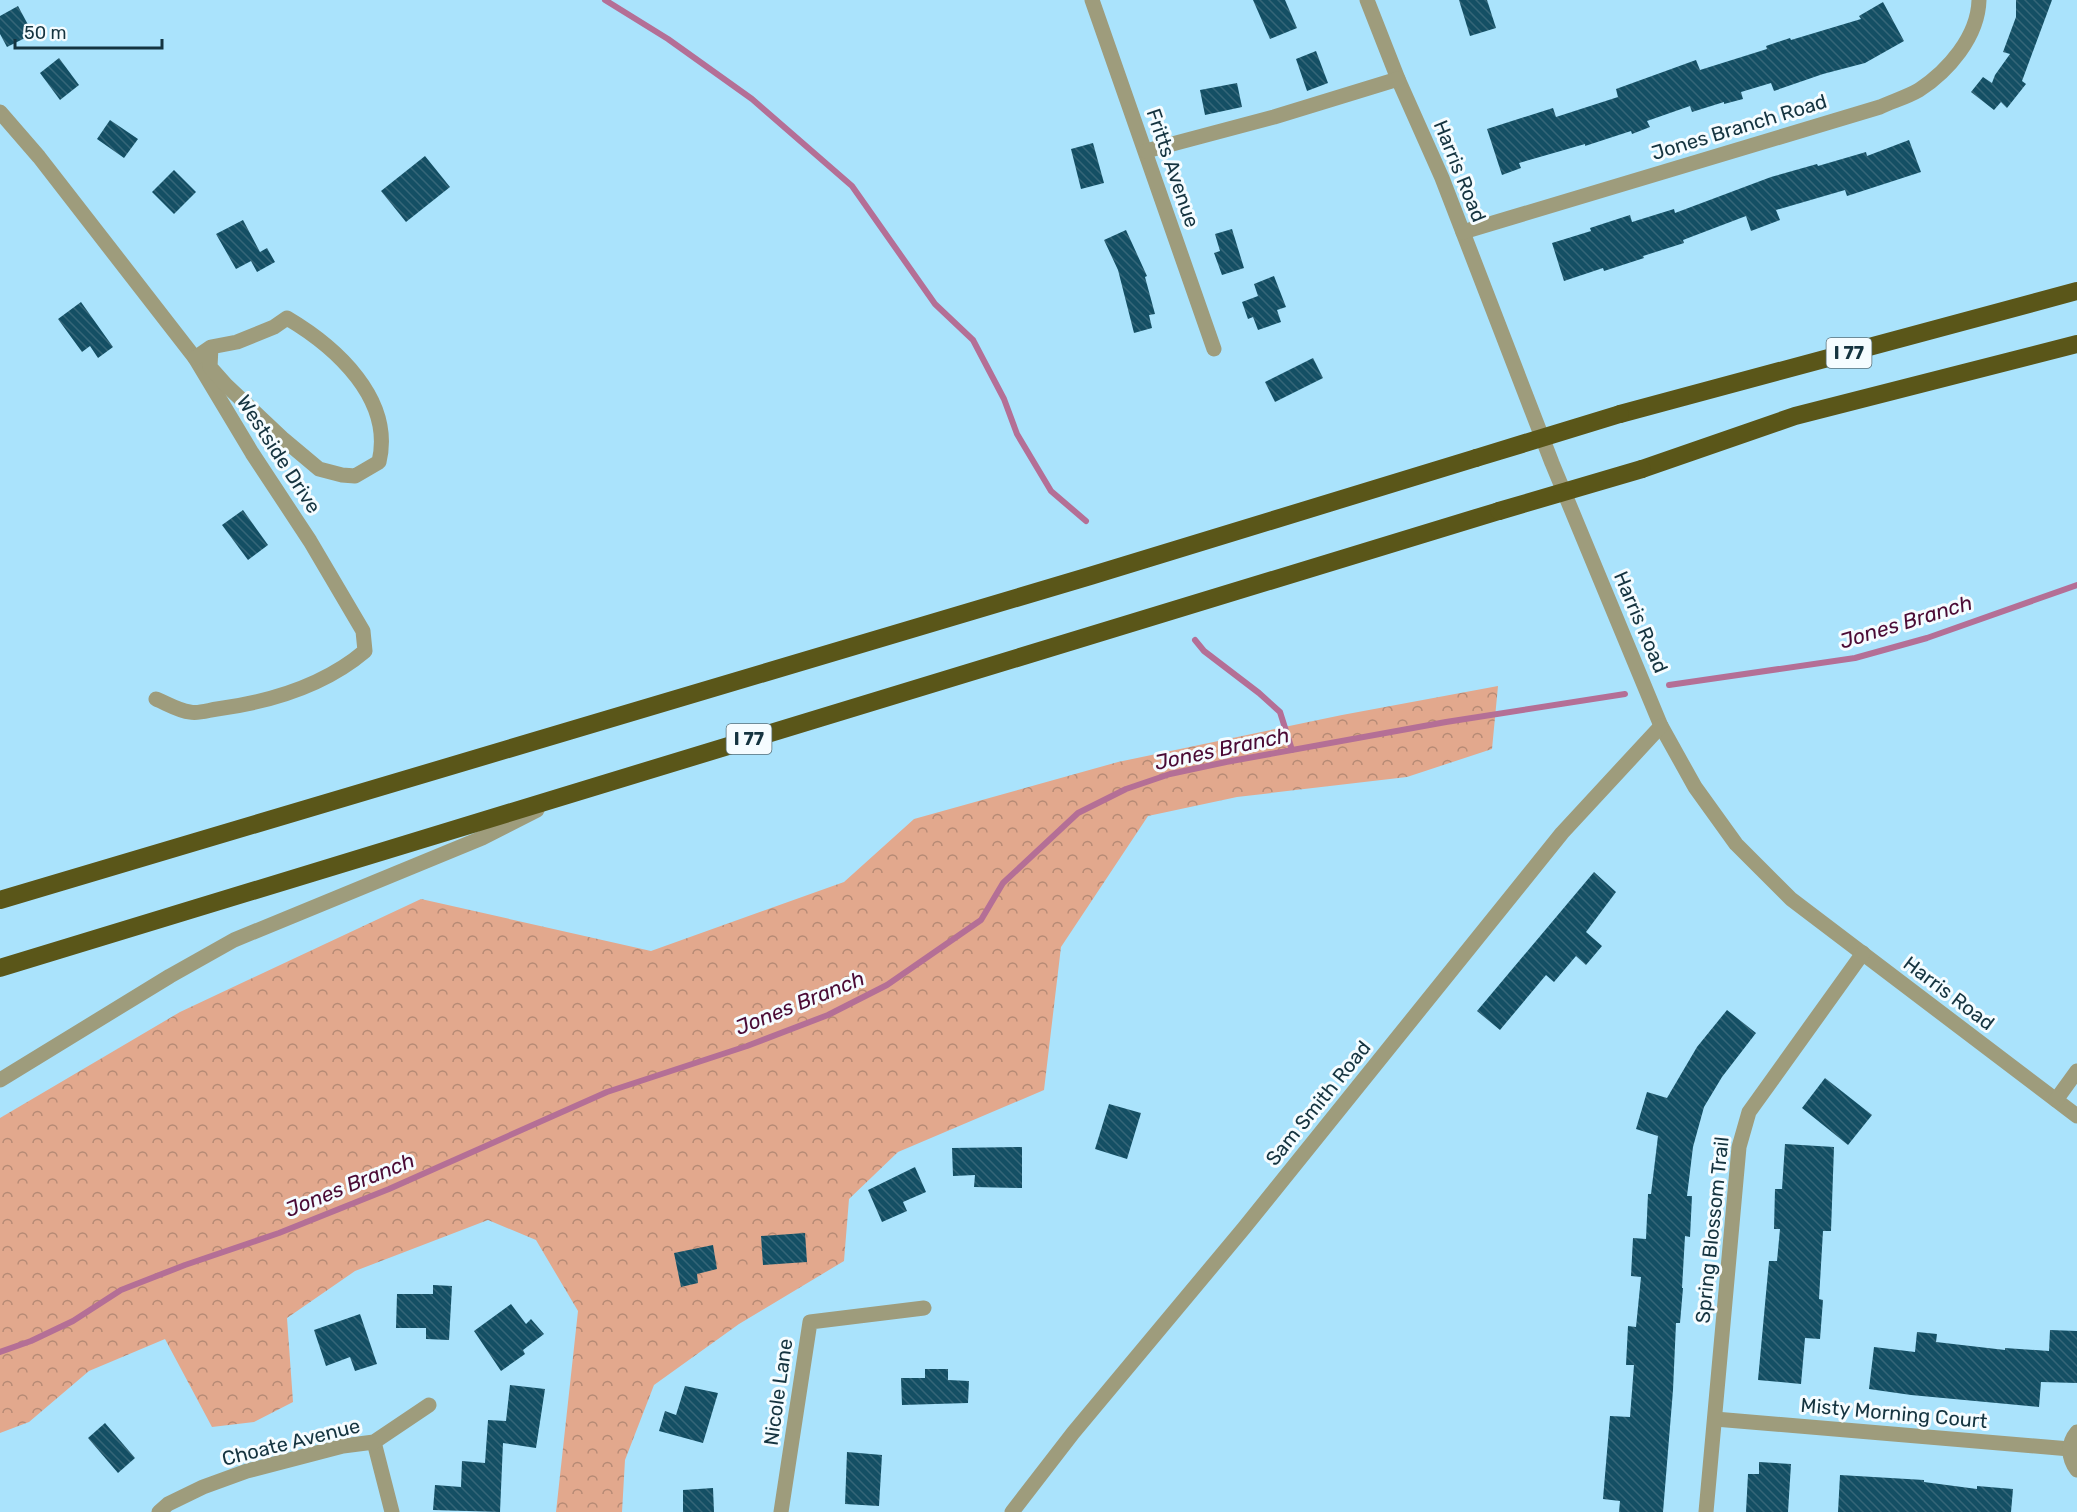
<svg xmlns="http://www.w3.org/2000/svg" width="2077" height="1512" viewBox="0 0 2077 1512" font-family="Rubik,sans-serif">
<defs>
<pattern id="forest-crowns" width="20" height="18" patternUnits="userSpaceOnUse" patternTransform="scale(1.5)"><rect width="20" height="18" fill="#e2a88d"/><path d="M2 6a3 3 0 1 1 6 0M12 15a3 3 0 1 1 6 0" fill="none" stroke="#b68a75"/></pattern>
<pattern id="building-back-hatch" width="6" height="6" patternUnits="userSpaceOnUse" patternTransform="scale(1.5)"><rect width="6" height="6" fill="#144f64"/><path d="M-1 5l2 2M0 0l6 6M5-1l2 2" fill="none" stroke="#356678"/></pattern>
</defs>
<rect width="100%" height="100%" fill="#aae3fc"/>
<path fill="url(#forest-crowns)" d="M1498,686L1492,749L1407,777L1237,797L1148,816L1061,947L1044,1090L898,1152L849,1199L844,1261L739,1324L654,1385L625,1460L622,1512H556L578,1311L536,1240L488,1220L355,1271L287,1318L293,1402L254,1422L212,1427L165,1339L89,1371L29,1422L0,1433V1118L180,1012L421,899L651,951L844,882L914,819L1118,762L1342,715Z"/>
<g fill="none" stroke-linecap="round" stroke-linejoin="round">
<g stroke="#b46f96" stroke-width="6">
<path d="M605,0L668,39L752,99L852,186L935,304L973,340L1004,399L1017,434L1051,491L1086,521"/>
<path d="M1195,640L1204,651L1259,693L1280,712L1292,750"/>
<path d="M1669,685L1855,658L1927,638L2077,585"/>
<path d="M0,1352L31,1341L73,1321L121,1290L185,1265L279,1233L389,1189L607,1092L747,1046L828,1015L887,985L981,920L1003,883L1078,813L1126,789L1170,774L1226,762L1446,722L1625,694"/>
</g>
</g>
<g fill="url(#building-back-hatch)">
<path d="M1253,0H1285L1297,28L1270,39Z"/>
<path d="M1459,0H1487L1496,28L1470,36Z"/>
<path d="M2016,0H2052L2022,81L2026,84L2007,108L2001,102L1994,110L1971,92L1983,77L1992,83L1995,75L2010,54L2003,52L2016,17Z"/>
<path d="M1883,2L1904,41L1865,63L1823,74L1774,91L1771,83L1741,92L1743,99L1724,104V102L1692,112L1690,106L1647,121L1650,127L1632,134L1631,131L1585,146V144L1519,163L1521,168L1502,175L1487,129L1553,108L1556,117L1618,97L1616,89L1696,60L1700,70L1767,49L1766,46L1790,38L1791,40L1861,19L1859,16Z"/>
<path d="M18,6L33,34L7,47L0,34V16Z"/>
<path d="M1316,51L1328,83L1307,91L1296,59Z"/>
<path d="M59,58L79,85L60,100L40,73Z"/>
<path d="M1237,83L1242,107L1205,115L1200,90Z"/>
<path d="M110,120L138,139L124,158L97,139Z"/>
<path d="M1909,140L1921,172L1847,196L1845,190L1776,210L1780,220L1751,231L1746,216L1683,240L1684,243L1643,256L1644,258L1604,271L1603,268L1564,281L1552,243L1591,231L1590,228L1630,215L1632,222L1674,209L1675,213L1771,177L1817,164L1818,166L1866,152L1867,156Z"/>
<path d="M1093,143L1104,183L1081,189L1071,149Z"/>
<path d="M425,156L450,187L406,222L381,191Z"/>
<path d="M174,170L196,192L174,214L152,192Z"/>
<path d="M243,220L260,252L267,248L275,262L257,272L251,261L236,269L216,234Z"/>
<path d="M1232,229L1244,268L1222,275L1214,253L1220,251L1215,234Z"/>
<path d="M1126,230L1147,276L1145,277L1155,314L1149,315L1152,328L1134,333L1118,270L1104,240Z"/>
<path d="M1274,276L1286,307L1277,310L1281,322L1258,330L1253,317L1248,319L1242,302L1258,296L1254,284Z"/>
<path d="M81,302L113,347L98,358L90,346L82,352L58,319Z"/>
<path d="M1313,358L1323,378L1275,402L1265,382Z"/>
<path d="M243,510L268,545L248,560L222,525Z"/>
<path d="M1594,872L1616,892L1586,932L1602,946L1586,965L1576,956L1554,982L1546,975L1500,1030L1477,1011Z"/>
<path d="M1727,1010L1756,1033L1722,1077L1704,1107L1693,1147L1687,1196H1692L1690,1237L1685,1236L1682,1288H1683L1680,1323H1676L1673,1390L1663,1512H1619L1620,1501L1603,1499L1610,1416L1630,1417L1634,1365H1626L1628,1326L1636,1327L1641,1277L1631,1276L1633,1238L1646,1239L1648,1194H1651L1658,1136L1636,1129L1647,1092L1667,1098L1697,1047Z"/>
<path d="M1825,1078L1872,1115L1848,1145L1802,1108Z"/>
<path d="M1109,1104L1141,1113L1127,1159L1095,1149Z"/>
<path d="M1785,1144L1834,1147L1831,1231H1823L1819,1299L1823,1300L1820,1339L1805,1338L1801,1384L1758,1380L1769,1261H1777L1780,1229H1774L1775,1189H1782Z"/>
<path d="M1022,1147V1188L974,1187L975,1175L953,1176L952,1148Z"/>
<path d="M915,1167L926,1192L903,1202L907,1211L882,1222L868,1190Z"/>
<path d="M805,1233L807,1262L763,1265L761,1236Z"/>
<path d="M713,1245L717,1269L697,1274L698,1283L681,1287L674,1253Z"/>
<path d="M433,1285L452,1286L449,1340L426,1339V1328H396L397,1294H433Z"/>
<path d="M511,1304L526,1324L531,1319L544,1334L523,1350L525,1354L501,1371L474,1331Z"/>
<path d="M360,1314L377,1364L355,1371L350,1357L326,1366L314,1330Z"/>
<path d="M2050,1330L2077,1331V1383L2041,1382L2039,1407L1911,1395L1869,1389L1874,1347L1915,1352L1917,1332L1937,1334L1936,1342L2005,1350V1348L2049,1351Z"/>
<path d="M925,1369H948V1380L969,1381L968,1403L902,1405L901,1378H925Z"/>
<path d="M510,1385L545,1389L536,1448L503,1443L500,1512L433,1510L435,1485L461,1487L462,1461L485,1463L488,1420L506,1421Z"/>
<path d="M685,1386L718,1393L703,1443L659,1431L665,1411L676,1415Z"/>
<path d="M105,1423L135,1458L118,1473L88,1438Z"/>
<path d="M847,1452L882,1455L879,1506L845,1504Z"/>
<path d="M1759,1462L1791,1464L1788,1512H1746L1748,1474H1759Z"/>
<path d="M1840,1475L1924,1480V1482L1977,1489V1486L2013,1489L2011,1512H1838Z"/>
<path d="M713,1488L714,1512H683V1490Z"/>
</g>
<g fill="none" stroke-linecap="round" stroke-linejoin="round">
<g stroke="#9e9c7c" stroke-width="15">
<path d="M1092,0L1214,349"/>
<path d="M1367,0L1398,79L1442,178L1552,463L1661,726L1695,787L1736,844L1791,899L2077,1116"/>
<path d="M0,112L39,157L195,358L252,453L310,541L363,631L365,651C325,685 269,702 217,709C209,710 198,714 190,712C179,711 166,703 156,699"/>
<path d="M1146,151L1274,117L1398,79"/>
<path d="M1463,232L1880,107C1893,101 1907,97 1919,90C1948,71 1978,37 1979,0"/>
<path d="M195,358L211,347L237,342L274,327L287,318C336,347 394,399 379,462L355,476L342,475L319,469L282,438L226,385L210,367L211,347"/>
<path d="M0,1080L170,976L234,940L482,838L537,810"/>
<path d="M2056,1100L2077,1071"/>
<path d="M1715,1419L2070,1449"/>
<path d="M2077,1432C2067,1444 2068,1458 2077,1470"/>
<path d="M374,1442L392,1512"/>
<path d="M159,1512L168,1504L203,1487L247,1471L343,1446L374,1442L429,1405"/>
<path d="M781,1512L810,1322L924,1308"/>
<path d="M1012,1512L1073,1433L1244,1228L1562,833L1661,726"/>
<path d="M1706,1512L1739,1147L1749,1112L1863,953"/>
</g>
<g stroke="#5a5619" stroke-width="18">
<path d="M1620,414L2077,291"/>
<path d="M1642,469L1795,416L2077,344"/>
<path d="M0,900L1090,576L1476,458"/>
<path d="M0,968L1499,511"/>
</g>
<g stroke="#5a5619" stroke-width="18">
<path d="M1476,458L1620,414"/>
<path d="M1499,511L1642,469"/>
</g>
</g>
<g text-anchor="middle" stroke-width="6" stroke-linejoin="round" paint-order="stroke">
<g fill="#f5fcff" stroke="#587079" stroke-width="1.5">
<rect x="1826.5" y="338" width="45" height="30" rx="4.5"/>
<rect x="726.5" y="724" width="45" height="30" rx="4.5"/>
</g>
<g font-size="18" font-weight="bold" fill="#153440">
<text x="1849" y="359">I 77</text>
<text x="749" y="745">I 77</text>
</g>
<g font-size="20" fill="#153440" stroke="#f5fcff">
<text transform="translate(1739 127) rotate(-17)" y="7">Jones Branch Road</text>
<text transform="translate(1173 168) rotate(71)" y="7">Fritts Avenue</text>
<text transform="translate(1460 171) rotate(68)" y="7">Harris Road</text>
<text transform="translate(279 454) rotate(57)" y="7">Westside Drive</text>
<text transform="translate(1641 622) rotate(67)" y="7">Harris Road</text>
<text transform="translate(1949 993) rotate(37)" y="7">Harris Road</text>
<text transform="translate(1318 1103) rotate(-51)" y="7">Sam Smith Road</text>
<text transform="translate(1712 1230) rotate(-84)" y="7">Spring Blossom Trail</text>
<text transform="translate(778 1392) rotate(-82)" y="7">Nicole Lane</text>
<text transform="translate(1894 1413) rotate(5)" y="7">Misty Morning Court</text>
<text transform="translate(291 1442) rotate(-14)" y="7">Choate Avenue</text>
</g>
<g font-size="21" font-style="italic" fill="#4b0b35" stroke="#f5fcff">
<text transform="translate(1906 622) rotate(-17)" y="7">Jones Branch</text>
<text transform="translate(1222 749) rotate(-12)" y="7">Jones Branch</text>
<text transform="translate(800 1003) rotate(-22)" y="7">Jones Branch</text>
<text transform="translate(350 1185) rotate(-22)" y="7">Jones Branch</text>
</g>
</g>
<path d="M15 39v9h147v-9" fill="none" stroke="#153440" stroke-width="3"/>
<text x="24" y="39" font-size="18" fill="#153440" stroke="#f5fcff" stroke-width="4.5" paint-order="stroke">50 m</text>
</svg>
